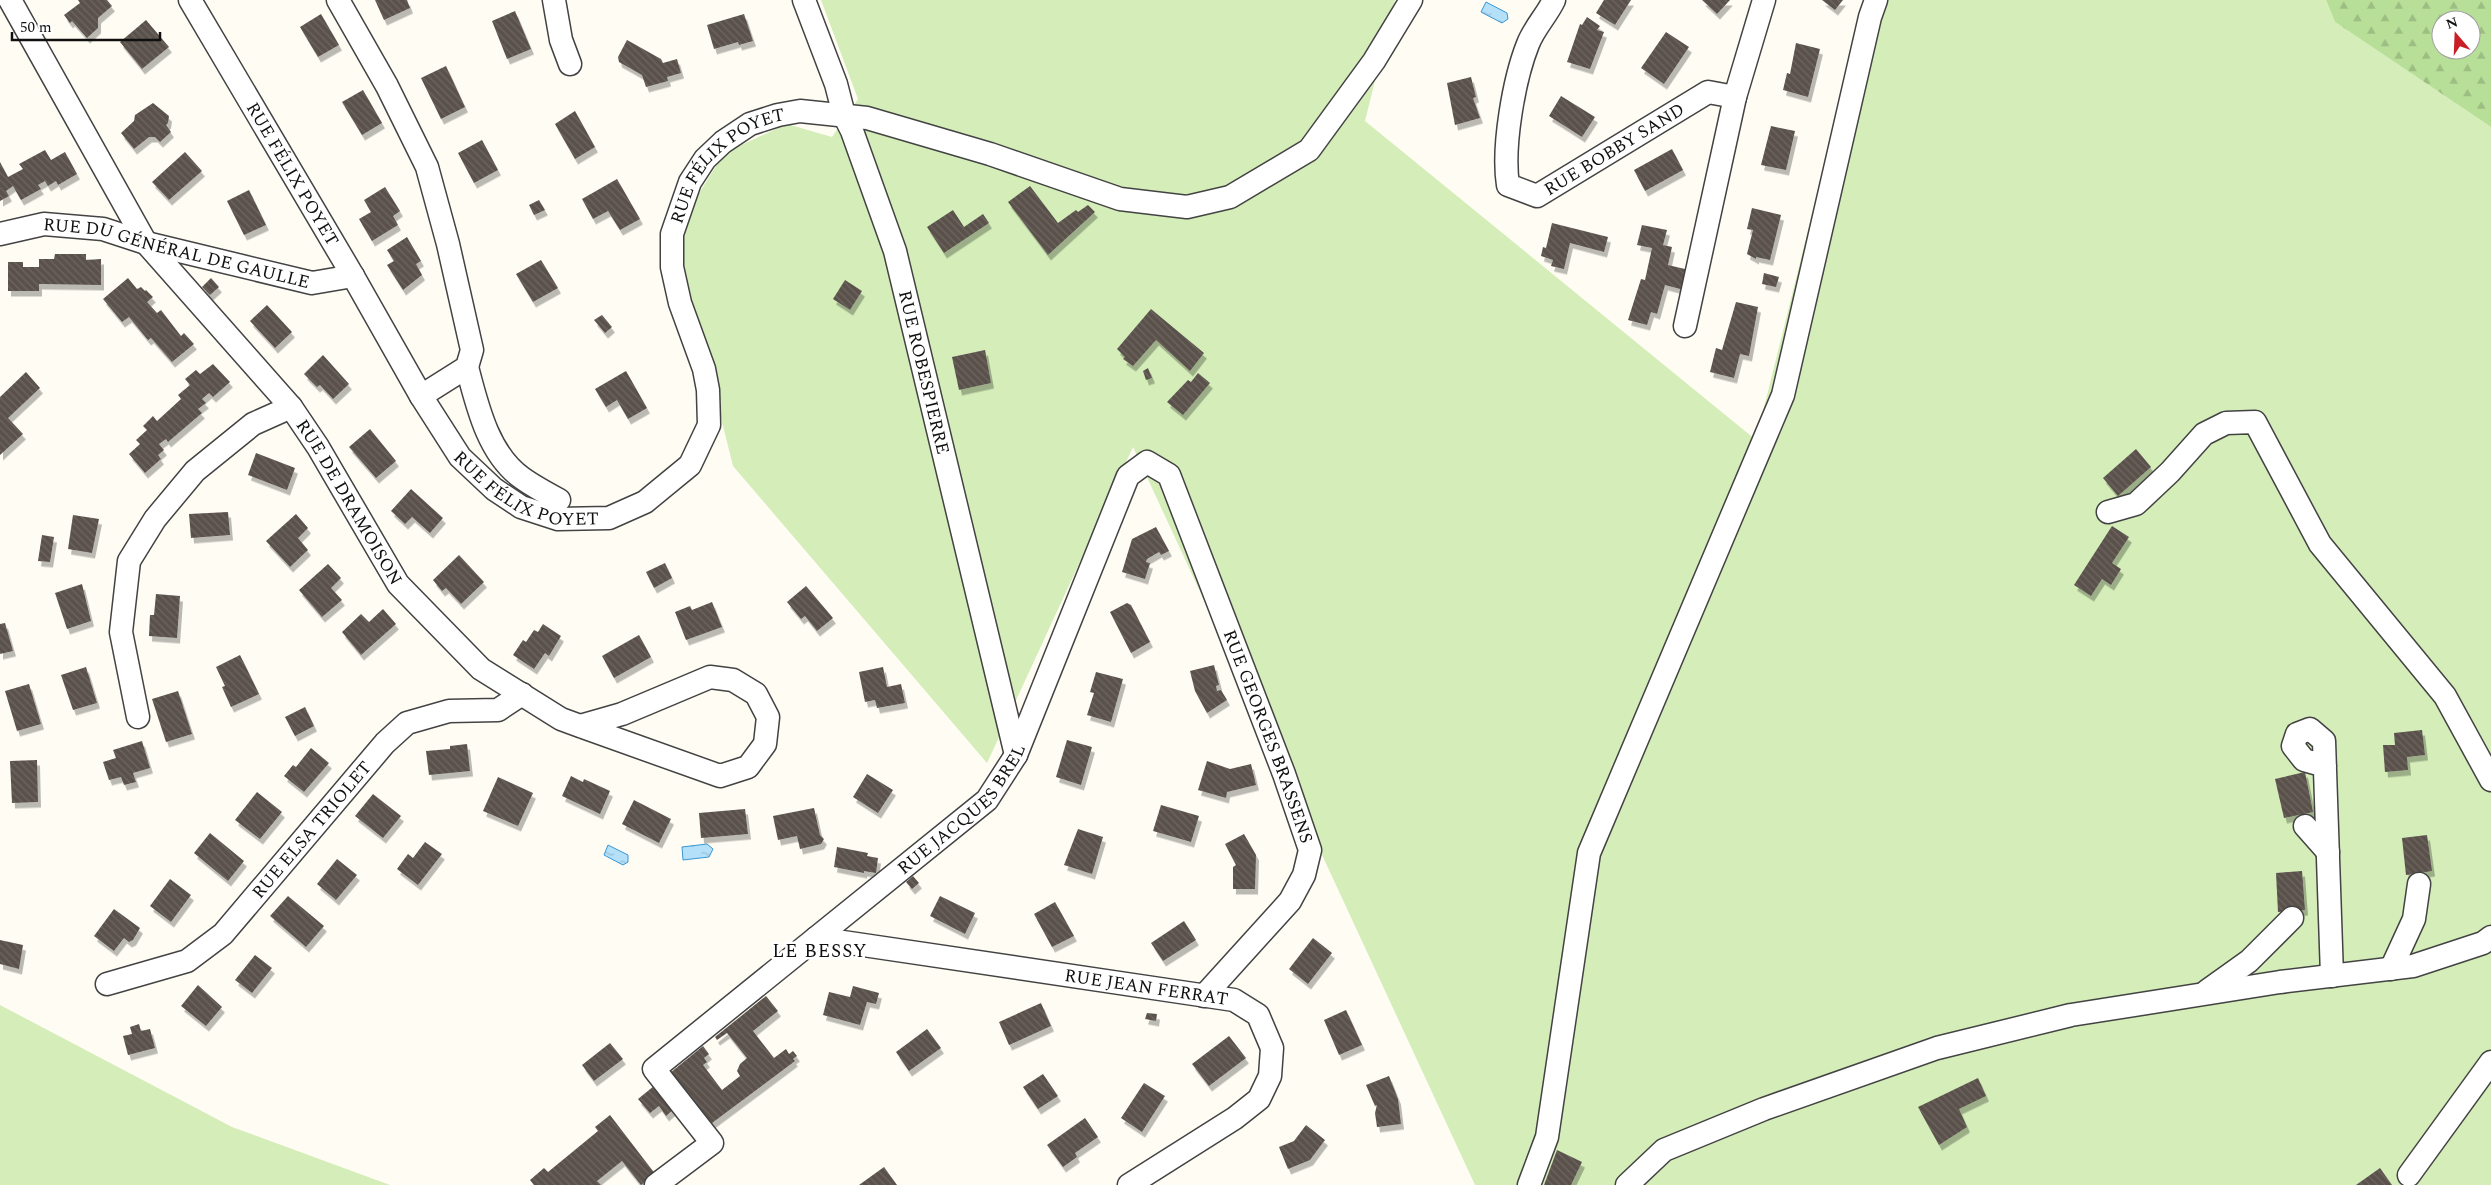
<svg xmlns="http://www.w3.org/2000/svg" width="2491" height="1185" viewBox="0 0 2491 1185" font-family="Spectral,serif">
<defs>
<pattern id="forest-firs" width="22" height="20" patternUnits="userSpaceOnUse" patternTransform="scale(1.25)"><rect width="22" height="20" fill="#b8df98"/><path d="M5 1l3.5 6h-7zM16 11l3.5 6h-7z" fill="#9dbe82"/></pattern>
<pattern id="water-ripples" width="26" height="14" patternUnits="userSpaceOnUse" patternTransform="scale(1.25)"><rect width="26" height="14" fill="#b4e0fa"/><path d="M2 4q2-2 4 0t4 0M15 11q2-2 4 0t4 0" fill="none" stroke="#9abfd5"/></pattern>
<pattern id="building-back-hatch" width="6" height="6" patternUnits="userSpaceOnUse" patternTransform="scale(1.25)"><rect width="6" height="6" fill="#5a514c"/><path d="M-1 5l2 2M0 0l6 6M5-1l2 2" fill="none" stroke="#6d6561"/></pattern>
<filter id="shadow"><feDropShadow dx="3" dy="5.5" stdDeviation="0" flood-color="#0004"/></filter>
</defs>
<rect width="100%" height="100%" fill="#fffdf3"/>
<g fill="#d4edb9">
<path d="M821,0H1395L1365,121L1756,440L1865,0H2326L2335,22L2491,127V1185H1475L1133,447L987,763L733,466L678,246L693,203L724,153L787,124L832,137L858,99Z"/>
<path d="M0,1005L232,1127L390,1185H0Z"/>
</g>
<path fill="url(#forest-firs)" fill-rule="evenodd" d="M2326,0H2491V127L2335,22ZM2441,20H2471V50H2441Z"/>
<g fill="url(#water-ripples)" stroke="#3797d6">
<path d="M1486,2L1507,13L1508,19L1502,23L1481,12Z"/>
<path d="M707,844L713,849L709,857L683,860L682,847Z"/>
<path d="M608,845L628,855V862L623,865L604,855Z"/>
</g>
<g fill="url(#building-back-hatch)" filter="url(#shadow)">
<path d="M78,0H107L112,6L98,18V28L87,38L72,21L70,23L64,15L80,3Z"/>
<path d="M375,0H407L410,8L384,20Z"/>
<path d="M1604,0H1631L1615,25L1596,13Z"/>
<path d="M1702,0H1730L1717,14Z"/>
<path d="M1822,0H1843L1835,10Z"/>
<path d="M515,11L531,49L507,59L492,21Z"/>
<path d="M321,14L339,45L318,57L300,27Z"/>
<path d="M744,14L753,41L739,45L738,42L714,49L707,25Z"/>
<path d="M1587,17L1600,26L1597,30L1604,32L1590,69L1567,62L1580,24L1582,25Z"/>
<path d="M146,20L169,47L142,69L120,42Z"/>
<path d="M1666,32L1689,47L1664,84L1641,68Z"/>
<path d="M627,40L661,59L663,63L677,59L681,73L667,77L668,81L646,87L642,75L619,62L618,57Z"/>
<path d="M1796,43L1820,49L1808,97L1783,90L1787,73L1790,74Z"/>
<path d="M446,66L465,107L441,119L421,78Z"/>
<path d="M1471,77L1476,97L1473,98L1480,118L1455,125L1447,83Z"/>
<path d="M363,90L382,123L362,135L342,102Z"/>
<path d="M1561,96L1595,117L1582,137L1549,116Z"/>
<path d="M153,103L169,116L168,123L166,125L171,132L160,142L155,137H149L134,149L121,133L134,121L135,115Z"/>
<path d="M575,111L595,147L575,159L555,124Z"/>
<path d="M1771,126L1795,131L1786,170L1761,165Z"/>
<path d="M482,140L498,170L474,183L458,153Z"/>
<path d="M1672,149L1683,170L1645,191L1634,170Z"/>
<path d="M45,150L51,160L65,152L77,174L58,185L56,181L48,186L45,181L38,185L41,189L21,200L13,186L6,191L9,196L0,201V162L8,177L23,169L19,164Z"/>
<path d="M185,152L202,171L169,200L152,182Z"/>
<path d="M617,179L640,219L620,230L608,211L593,219L582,199Z"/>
<path d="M1030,186L1058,223L1076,210L1078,212L1088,205L1095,212L1048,255L1008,202Z"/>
<path d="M385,187L400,211L393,216L398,225L372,241L359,219L371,212L364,200Z"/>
<path d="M249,190L266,225L244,235L227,201Z"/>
<path d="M539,200L545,210L534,215L529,205Z"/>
<path d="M1752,208L1781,215L1770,260L1756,257V259L1747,254L1753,230L1747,229Z"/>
<path d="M953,210L964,227L983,214L989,223L944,253L927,227Z"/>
<path d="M1552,223L1608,237L1604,252L1570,243L1564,269L1551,266L1553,260L1541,256L1543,247L1546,248Z"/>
<path d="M1642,225L1667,230L1663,245L1672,247L1668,265L1689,270L1684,290L1665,285L1657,314L1651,312L1647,325L1628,320L1641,279L1645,280L1652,248L1637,245Z"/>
<path d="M407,237L421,261L416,264L422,275L403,290L387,265L394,261L387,250Z"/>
<path d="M55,254H86V260L101,259V285L39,284V291H8V262H23V267H39V259H54Z"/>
<path d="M541,260L558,288L533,302L516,274Z"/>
<path d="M1764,273L1779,277L1776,287L1762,284Z"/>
<path d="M128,278L137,289L141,287L145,291L146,290L153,297L147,302L157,313L161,310L181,336L184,333L194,344L172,362L151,338L148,340L129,317L122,322L103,299Z"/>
<path d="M211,278L219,287L210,295L202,287Z"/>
<path d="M845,280L862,291L850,310L833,299Z"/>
<path d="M1736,302L1758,307L1749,356L1740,354L1734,378L1710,372L1716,348L1722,350Z"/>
<path d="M267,305L292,332L275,348L250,321Z"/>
<path d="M1151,309L1204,353L1190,371L1156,340L1133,366L1123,359L1125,357L1117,349Z"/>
<path d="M602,315L612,327L605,333L594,320Z"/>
<path d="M985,350L991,383L959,390L952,357Z"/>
<path d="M323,355L349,384L333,399L320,385L317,387L304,374Z"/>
<path d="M213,364L230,382L213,397L209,393L202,399L206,403L198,409L202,413L168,442L166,439L159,444L164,450L158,455L161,459L145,473L129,454L140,444L136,440L147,430L143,426L153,416L157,421L181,399L178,395L190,385L185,379L196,370L200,374Z"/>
<path d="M1148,368L1152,378L1146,380L1143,371Z"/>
<path d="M626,371L647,408L628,419L617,400L606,407L595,389Z"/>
<path d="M26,372L40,388L8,418L23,434L0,455V397Z"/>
<path d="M1198,373L1210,383L1183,415L1167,402L1188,380L1191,382Z"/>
<path d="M370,429L396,461L376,478L349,447Z"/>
<path d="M2136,449L2151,467L2118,496L2103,478Z"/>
<path d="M256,453L295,468L287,490L248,475Z"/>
<path d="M411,489L443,518L430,533L412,517L405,524L391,511Z"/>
<path d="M228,512L230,535L191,538L189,514Z"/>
<path d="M296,514L308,528L298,538L308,550L290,567L266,541Z"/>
<path d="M73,515L99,519L92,553L68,549Z"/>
<path d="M2112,526L2129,537L2112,563L2121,569L2111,585L2102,579L2091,596L2074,585Z"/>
<path d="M1156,527L1169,551L1161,555L1159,552L1147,559L1146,562L1150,563L1145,579L1122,572L1132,539Z"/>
<path d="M42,535L54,537L50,562L38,561Z"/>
<path d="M459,555L484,582L461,604L446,588L442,591L433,580Z"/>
<path d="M665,563L672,578L654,588L646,572Z"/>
<path d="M328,564L341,578L331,588L342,600L322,617L299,590Z"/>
<path d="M82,584L91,621L67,629L55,593Z"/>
<path d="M806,586L833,618L817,631L805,616L801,619L787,602Z"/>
<path d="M156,594L180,596L177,638L149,636L150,615H154Z"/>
<path d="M712,602L722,627L686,640L675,612L690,606L692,610Z"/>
<path d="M1127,603L1131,605L1150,642L1131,653L1110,612Z"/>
<path d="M383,609L396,624L361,655L342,632L361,614L369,622Z"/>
<path d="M5,623L13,651L0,654V624Z"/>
<path d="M543,624L561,636L549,656L545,653L534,669L513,655L523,640L526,642L534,630L538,632Z"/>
<path d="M639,635L651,657L614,678L602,656Z"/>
<path d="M240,655L259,694L231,707L222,687L225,686L216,667Z"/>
<path d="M1214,665L1219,685L1216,686L1217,691L1221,690L1227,700L1207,713L1195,691L1190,671Z"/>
<path d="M86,667L97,703L73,710L61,675Z"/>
<path d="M883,667L887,687L901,684L905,703L877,708L875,700L865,702L859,672Z"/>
<path d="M1096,672L1123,679L1111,722L1087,715L1094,693L1090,692Z"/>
<path d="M29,684L41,724L17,731L5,691Z"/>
<path d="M178,691L192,734L166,742L152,699Z"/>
<path d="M305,707L314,726L295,736L285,717Z"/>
<path d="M2422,730L2425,755L2407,757L2408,770L2385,772L2383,745H2395L2394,733Z"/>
<path d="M1067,740L1092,747L1081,785L1056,777Z"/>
<path d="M142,741L150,768L133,773L136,782L124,785L121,777L109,780L103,762L116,758L113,750Z"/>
<path d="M467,744L470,771L429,775L426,751L450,749V746Z"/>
<path d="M311,748L329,763L304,792L284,776L293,765L296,767Z"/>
<path d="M37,760L38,802L12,803L10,761Z"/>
<path d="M1207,761L1230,769L1251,764L1256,785L1227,792L1226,798L1198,790Z"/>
<path d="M2305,772L2313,812L2284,818L2275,779Z"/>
<path d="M867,774L893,790L878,813L853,797Z"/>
<path d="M571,776L583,782L584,779L610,791L600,814L562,796Z"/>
<path d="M498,777L533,793L518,826L483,811Z"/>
<path d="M257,792L282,812L260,839L235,820Z"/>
<path d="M373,794L401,816L383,838L355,816Z"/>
<path d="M634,800L671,819L659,843L622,824Z"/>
<path d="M1161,805L1199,816L1191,842L1153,831Z"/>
<path d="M814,808L820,835L824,839L821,844L800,849L797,836L778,840L773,816Z"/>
<path d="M745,809L748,834L701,838L699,813Z"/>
<path d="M1078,829L1103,837L1092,874L1064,865Z"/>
<path d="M210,833L244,861L228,881L194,853Z"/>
<path d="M1244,834L1256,855L1255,889H1233V867L1236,865L1225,844Z"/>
<path d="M2427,835L2432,871L2406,875L2402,838Z"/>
<path d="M425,842L442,854L418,885L397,869L408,854L413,858Z"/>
<path d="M837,847L868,853L867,856L878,858L876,873L864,871V873L834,867Z"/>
<path d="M337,859L357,875L336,900L317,884Z"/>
<path d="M2302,871L2305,910L2278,912L2276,873Z"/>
<path d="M913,876L919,883L912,889L906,882Z"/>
<path d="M170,879L191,895L171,922L150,906Z"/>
<path d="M288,896L324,926L306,947L270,916Z"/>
<path d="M940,896L975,913L965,934L930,916Z"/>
<path d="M1055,902L1074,936L1052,947L1034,914Z"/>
<path d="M114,909L140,928L133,940L129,942L124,938L114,951L94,936Z"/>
<path d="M1184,921L1196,940L1163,961L1151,943Z"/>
<path d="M1313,938L1332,953L1308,984L1289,969Z"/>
<path d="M0,940L23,945L19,969L0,964Z"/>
<path d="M255,955L272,968L252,993L235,980Z"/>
<path d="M198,985L222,1007L206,1026L181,1006Z"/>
<path d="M853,986L879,993L876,1004L867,1002L860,1025L823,1015L829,992L850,997Z"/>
<path d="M766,996L778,1011L753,1031L774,1058L786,1049L789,1054L793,1051L797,1056L793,1059L795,1061L712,1123L670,1073L703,1046L709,1054L704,1058L707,1062L703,1065L722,1090L740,1076L737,1071L740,1064L747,1058L727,1033L717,1040L715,1037Z"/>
<path d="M1041,1003L1051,1026L1009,1045L999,1022Z"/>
<path d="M1346,1010L1362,1045L1339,1055L1324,1020Z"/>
<path d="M1147,1013L1157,1014L1156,1021L1145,1019Z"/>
<path d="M139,1024L141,1031L150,1029L155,1048L128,1055L123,1036L132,1034L130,1027Z"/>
<path d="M927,1029L941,1048L909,1071L896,1052Z"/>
<path d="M1229,1036L1246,1058L1209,1086L1192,1064Z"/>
<path d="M610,1043L623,1059L594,1081L582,1065Z"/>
<path d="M1043,1074L1058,1096L1038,1109L1023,1087Z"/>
<path d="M1389,1076L1398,1099L1401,1124L1377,1127L1375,1113L1377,1105L1375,1106L1366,1085Z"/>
<path d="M1978,1078L1986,1096L1959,1109L1967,1127L1939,1145L1918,1107Z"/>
<path d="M1144,1083L1165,1096L1142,1132L1121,1118Z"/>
<path d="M654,1086L674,1109L666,1116L659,1106L650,1113L638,1099Z"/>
<path d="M610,1115L656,1175L641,1185L622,1161L597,1181L601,1185H534L530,1180L544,1168L548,1172L598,1131L595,1127Z"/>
<path d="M1085,1118L1098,1137L1075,1153L1077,1157L1063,1167L1047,1145Z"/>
<path d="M1306,1125L1325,1140L1310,1160L1288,1169L1279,1147L1294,1141Z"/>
<path d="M1557,1150L1582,1162L1571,1185H1544Z"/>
<path d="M884,1167L897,1185H859Z"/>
<path d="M2380,1168L2392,1185H2356Z"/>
</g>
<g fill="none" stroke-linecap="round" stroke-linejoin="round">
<g stroke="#434343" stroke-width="25">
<g id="minor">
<path id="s1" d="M10,0L146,243L291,407L318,447L398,584L481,669L561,719L580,726L720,776L748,767L765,744L768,717L756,694L733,680L710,677L622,714L580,726"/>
<path id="s2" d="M190,0L353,276L421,396L460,457L494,489L521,507L558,519L609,518L645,502L690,465L709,425L708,390L704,369L680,303L672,267V234L690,182L705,159L723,142L750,124L778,115L800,111L867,118L990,154L1120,199L1187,207L1230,197L1309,150L1374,61L1411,0"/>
<path d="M338,0L387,86L427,167L448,244L472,350L467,367L421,396"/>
<path d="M554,0L561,40L570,64"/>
<path id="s3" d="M804,0L836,84L844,115L852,131L895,251L1016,755"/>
<path id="s4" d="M1554,0C1547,15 1534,28 1528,44C1514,79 1502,147 1508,185L1537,196L1708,92L1735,97"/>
<path id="s5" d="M0,234L44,224L103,229L146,243L312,283L353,276"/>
<path d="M1685,326L1735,97L1764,0"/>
<path d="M467,367C477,405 488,454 522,478C533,486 546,493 559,500"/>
<path d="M2108,512L2136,504L2170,472L2204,434L2226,423L2255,422L2320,544L2445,696L2491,780"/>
<path d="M138,717L121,632L129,561L155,519L195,471L253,424L291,407"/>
<path d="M2325,766L2304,760L2293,746L2297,734L2310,729L2324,741L2332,976"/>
<path d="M2305,826L2328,852"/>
<path id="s6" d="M816,938L1234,1000L1258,1015L1272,1048L1270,1076L1259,1099L1235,1118L1129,1185"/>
<path d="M2391,969L2414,919L2419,884"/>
<path id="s7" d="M107,984L187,961L223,934L385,743L407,723L449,711L498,710L522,694"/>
<path d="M2207,991L2249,961L2292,918"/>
<path d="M2409,1175L2491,1062"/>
<path id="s8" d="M656,1185L712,1143L654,1069L987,800L1016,755L1128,476L1147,462L1169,475L1284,774L1310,850L1304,875L1290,901L1204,996"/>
<path d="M1529,1185L1547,1137L1589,853L1783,395L1870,17L1876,0"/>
<path d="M1627,1185L1664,1150L1764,1109L1937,1048L2071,1015L2280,982L2413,966L2483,943L2491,937"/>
</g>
</g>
<use href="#minor" stroke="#fff" stroke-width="22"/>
</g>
<g text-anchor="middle" stroke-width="5" stroke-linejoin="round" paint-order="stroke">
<g font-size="18" fill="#101010" stroke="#fff">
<text dy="6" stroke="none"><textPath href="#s4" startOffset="316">RUE BOBBY SAND</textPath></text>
<text dy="6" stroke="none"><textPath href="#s2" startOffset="1132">RUE FÉLIX POYET</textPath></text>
<text dy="6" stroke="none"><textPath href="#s2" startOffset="202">RUE FÉLIX POYET</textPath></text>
<text dy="6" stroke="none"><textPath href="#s5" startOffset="181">RUE DU GÉNÉRAL DE GAULLE</textPath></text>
<text dy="6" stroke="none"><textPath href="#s3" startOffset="392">RUE ROBESPIERRE</textPath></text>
<text dy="6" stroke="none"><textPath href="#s2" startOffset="608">RUE FÉLIX POYET</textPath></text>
<text dy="6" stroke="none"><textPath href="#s1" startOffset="609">RUE DE DRAMOISON</textPath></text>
<text dy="6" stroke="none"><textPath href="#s8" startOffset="1275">RUE GEORGES BRASSENS</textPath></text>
<text dy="6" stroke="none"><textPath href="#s8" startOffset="568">RUE JACQUES BREL</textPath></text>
<text dy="6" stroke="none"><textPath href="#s7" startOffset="265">RUE ELSA TRIOLET</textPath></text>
<text dy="6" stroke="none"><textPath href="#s6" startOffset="334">RUE JEAN FERRAT</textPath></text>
</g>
<g font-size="19" letter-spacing="1" fill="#101010" stroke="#fff">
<text x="820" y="957">LE BESSY</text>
</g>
</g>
<g transform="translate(2456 35) rotate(341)"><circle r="24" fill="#ffffff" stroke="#9f9f9f"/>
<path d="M0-4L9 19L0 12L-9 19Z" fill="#ca1e27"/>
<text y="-8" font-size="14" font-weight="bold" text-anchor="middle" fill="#101010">N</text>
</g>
<path d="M12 32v8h148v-8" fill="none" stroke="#101010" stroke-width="2.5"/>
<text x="20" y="32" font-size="15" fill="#101010" stroke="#ffffff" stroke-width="4" paint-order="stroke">50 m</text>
</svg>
